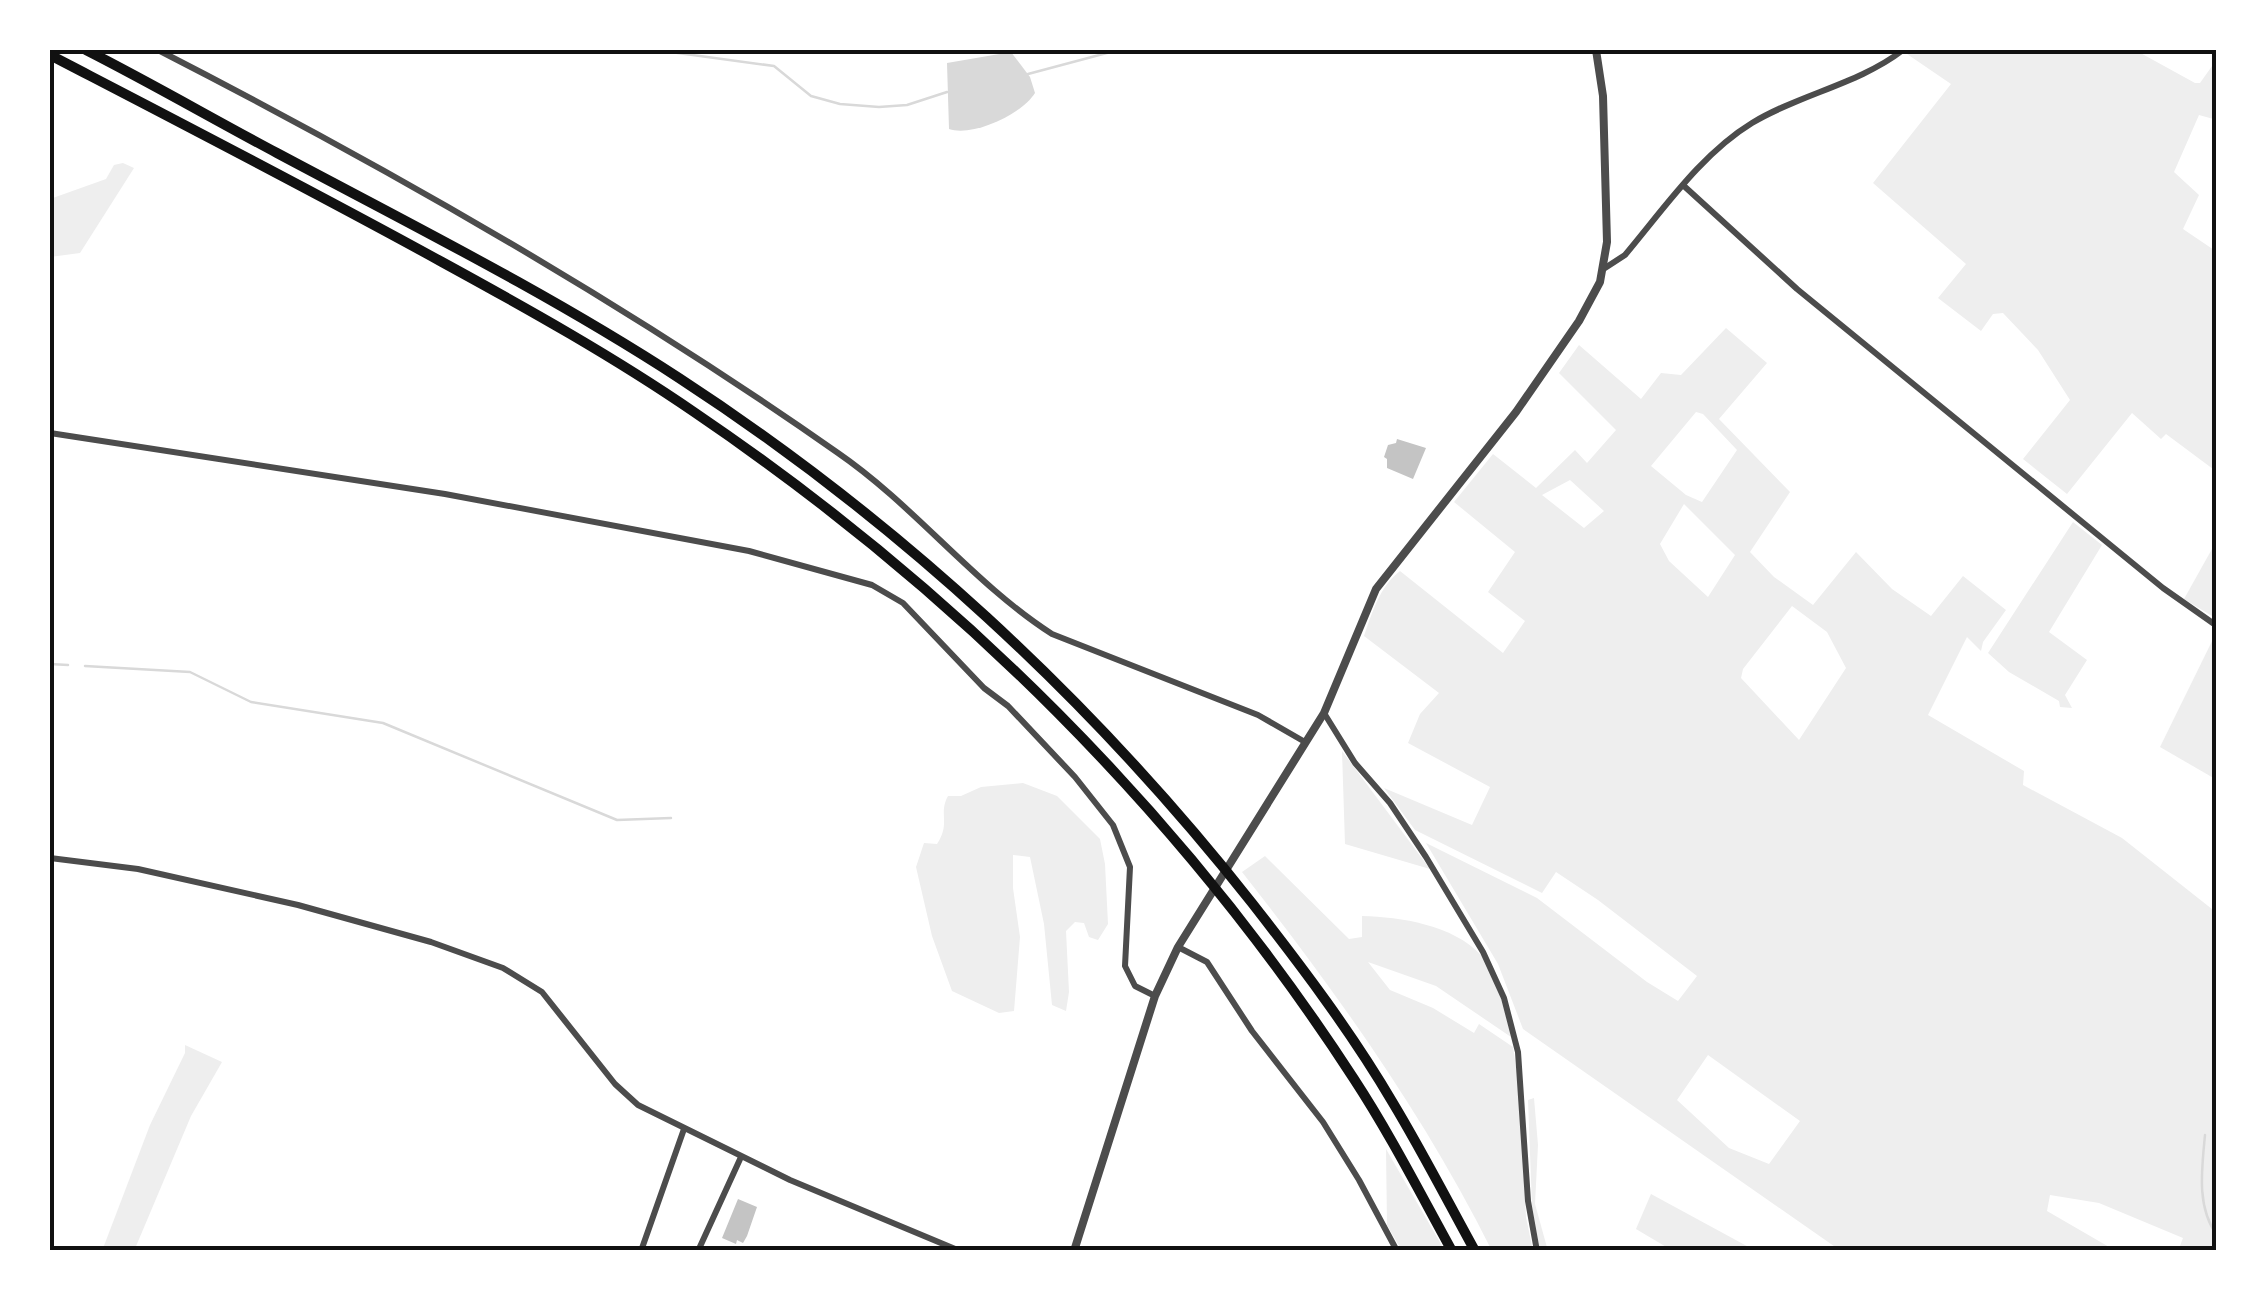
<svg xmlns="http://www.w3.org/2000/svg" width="2267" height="1301" viewBox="0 0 2267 1301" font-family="'Open Sans',sans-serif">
<rect width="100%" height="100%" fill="#fff"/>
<g fill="#eee" fill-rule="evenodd">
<path d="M1912,50H2135L2195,83H2200L2217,59V120L2199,115L2174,172L2199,195L2183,229L2217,252V472L2166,434L2161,439L2132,413L2067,494L2023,459L2070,400L2038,350L2003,313L1993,314L1981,331L1938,298L1966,264L1873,183L1951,84L1907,54Z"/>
<path d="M123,163L134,168L80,253L50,257V199L106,179L114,165Z"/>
<path d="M1726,328L1767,363L1719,419L1790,492L1750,552L1774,577L1813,605L1856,552L1892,589L1931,616L1963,576L2006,610L1983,642L1981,651L1967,637L1928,715L2024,771L2023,785L2122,838L2217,913V1251H2178L2183,1238L2099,1203L2050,1195L2047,1211L2116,1251H1841L1523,1029L1498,964L1426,843L1537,898L1647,982L1678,1001L1697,976L1598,900L1556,872L1542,893L1415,830L1384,788L1472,825L1490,787L1408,743L1420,714L1439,693L1364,636C1372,613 1380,586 1400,571L1503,653L1525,621L1488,592L1515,552L1454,502L1493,454L1536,488L1575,450L1587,463L1616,430L1559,373L1579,345L1641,399L1661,373L1681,375ZM1696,412L1703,414L1737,450L1702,502L1686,495L1651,466ZM1570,480L1604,511L1584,528L1542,495ZM1684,504L1735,555L1708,597L1669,561L1660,544ZM1792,606L1827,632L1846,668L1799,740L1741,678L1743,669ZM1708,1055L1800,1121L1769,1164L1729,1148L1677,1100Z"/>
<path d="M2073,522L2102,545L2049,632L2087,660L2065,695L2072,708L2060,707L2059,701L2009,672L1988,653Z"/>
<path d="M2217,540V619L2184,599Z"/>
<path d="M2217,631V780L2160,747Z"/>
<path d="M1342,751L1430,869L1345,844Z"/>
<path d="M1023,783L1057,796L1100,839L1105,864L1108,924L1098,940L1089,937L1084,923L1075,922L1066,931L1069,992L1066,1011L1052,1005L1044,924L1030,857L1013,855V888L1020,937L1014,1011L999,1013L952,991L932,936L916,867L924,843L937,844C951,823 938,814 948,796H961L981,787Z"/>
<path d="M1265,856L1349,939L1362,937V916C1401,917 1453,925 1481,955C1496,971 1506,1016 1511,1037L1436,986L1368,962L1390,990L1433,1008L1474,1033L1479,1024L1513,1047L1520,1093L1526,1217L1533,1251H1492C1425,1116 1335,990 1242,872Z"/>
<path d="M185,1045L222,1062L191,1116L134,1251H102L150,1125L185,1053Z"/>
<path d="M1534,1098L1538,1145L1535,1204L1548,1251H1540L1532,1206L1528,1100Z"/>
<path d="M1386,1149L1445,1251H1402L1387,1225Z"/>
<path d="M1651,1194L1756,1251H1673L1636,1229Z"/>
</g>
<path fill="#d9d9d9" d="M1011,52L1030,77L1035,93C1022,114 973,137 949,129L947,63Z"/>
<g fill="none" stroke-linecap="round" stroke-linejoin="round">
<g stroke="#d9d9d9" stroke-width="2.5">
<path d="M656,50L774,66L811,96L840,104L879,107L907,105L947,92"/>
<path d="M1028,74L1118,50"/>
<path d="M50,664L68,665"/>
<path d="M85,666L190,672L251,702L383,723L617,820L671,818"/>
<path d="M2205,1135C2202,1168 2196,1207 2217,1235"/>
</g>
</g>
<g fill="#c4c4c4">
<path d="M1397,439L1426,448L1413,479L1387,468V459L1384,457L1388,445L1396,443Z"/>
<path d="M738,1199L757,1207L747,1236L743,1243L737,1240L736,1244L722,1238Z"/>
</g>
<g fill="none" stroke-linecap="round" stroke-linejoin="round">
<g stroke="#4c4c4c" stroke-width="6">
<path d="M158,50C392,170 623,302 838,453C915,506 974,584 1052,634L1258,715L1305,742"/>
<path d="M1684,186L1797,289L2163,588L2217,626"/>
<path d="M1605,268L1625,255C1663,210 1701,154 1752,123C1800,94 1859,84 1903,50"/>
<path d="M50,433L445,494L749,551L872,585L903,603L984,688L1008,706L1075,777L1113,825L1130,867L1125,966L1135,986L1155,996"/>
<path d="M1324,713L1355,763L1390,803L1426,857L1483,952L1504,998L1518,1052L1528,1201L1537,1251"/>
<path d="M50,858L138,869L298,905L431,942L503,968L542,992L615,1084L638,1105L790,1180L960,1251"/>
<path d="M1178,947L1207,962L1252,1031L1323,1122L1359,1180L1397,1251"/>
<path d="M641,1251L684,1129"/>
<path d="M698,1251L741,1157"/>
</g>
<path stroke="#4c4c4c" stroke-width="8" d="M1074,1251L1155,996L1178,947L1324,713L1376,589L1516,412L1579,321L1600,282L1607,242L1603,96L1596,50"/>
<g stroke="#111" stroke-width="10">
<path d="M86,50C151,83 213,119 277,153C412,225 550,294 679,378C897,520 1091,699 1252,903C1302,967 1352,1033 1393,1103C1422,1151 1448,1202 1475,1251"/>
<path d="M50,55C181,123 313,191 442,262C528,309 614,357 694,412C955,589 1182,814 1354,1079C1390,1134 1420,1193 1452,1251"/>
</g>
</g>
<rect width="2267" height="1301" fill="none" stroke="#ffffff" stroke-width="105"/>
<rect x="52" y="52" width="2162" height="1196" fill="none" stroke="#111" stroke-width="4"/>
</svg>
